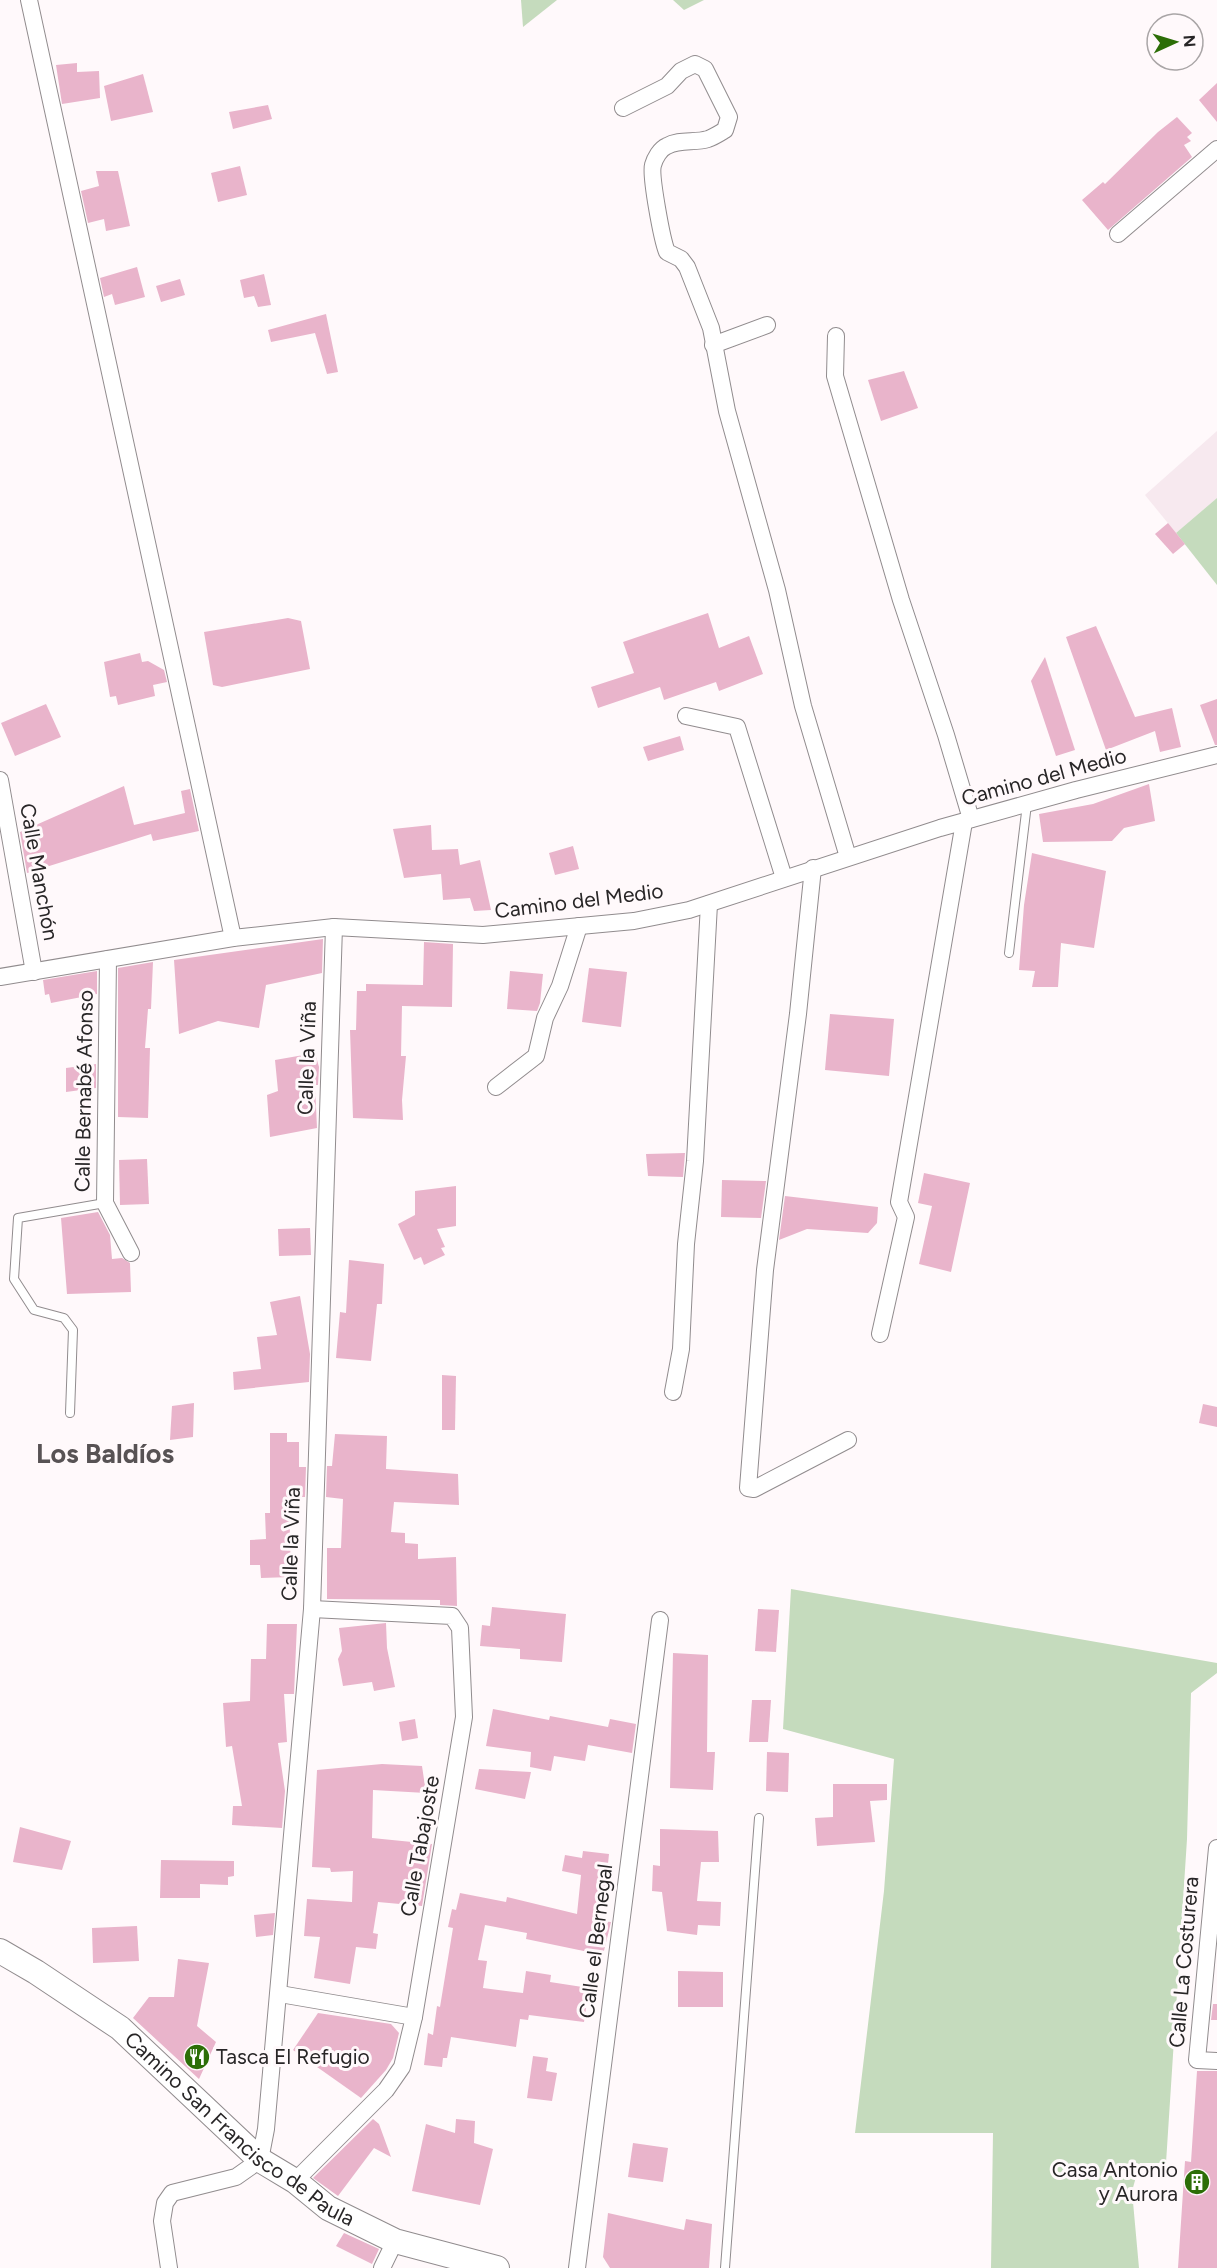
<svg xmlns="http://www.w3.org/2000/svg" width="1217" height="2268" viewBox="0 0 1217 2268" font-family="Figtree,sans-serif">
<rect width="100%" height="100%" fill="#fff9fb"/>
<path fill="#f7e9ef" d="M1217,431V498L1176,533L1145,495Z"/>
<g fill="#c5dbbd">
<path d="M521,0H557L523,27Z"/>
<path d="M673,0H704L684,10Z"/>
<path d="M1217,498V585L1176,533Z"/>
<path d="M791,1589L1217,1663V1673L1191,1693L1187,1839L1166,2163H1140L1132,2191L1139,2268H991L993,2133H855L884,1891L894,1759L783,1729Z"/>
</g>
<g fill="#e9b4cb">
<path d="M77,63V72L99,71L100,98L62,104L56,65Z"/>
<path d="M143,74L153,112L111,121L104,86Z"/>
<path d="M1217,83V122L1199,100Z"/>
<path d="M268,105L272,119L233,129L229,112Z"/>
<path d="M1177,117L1192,133L1187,137L1191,141L1184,145L1192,157L1108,230L1082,200L1103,182L1105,184L1158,132Z"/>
<path d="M240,166L247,195L218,202L211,173Z"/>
<path d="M96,171H118L130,226L106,231L104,219L88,223L81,191L99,186Z"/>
<path d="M137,267L145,297L115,305L112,294L104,297L100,278Z"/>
<path d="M264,274L271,305L258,307L254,296L244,298L240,280Z"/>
<path d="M180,279L185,295L161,302L156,286Z"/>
<path d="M326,314L338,372L327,374L315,333L271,342L268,330Z"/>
<path d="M904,371L918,408L881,421L868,380Z"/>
<path d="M1168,523L1185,544L1173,554L1155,534Z"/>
<path d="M708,613L719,648L749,636L763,674L719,691L716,682L664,700L660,687L598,708L591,687L634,673L623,642Z"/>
<path d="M288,618L301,621L310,669L222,687L213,685L204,632Z"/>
<path d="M1096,626L1135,717L1172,708L1181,747L1160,752L1155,731L1106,750L1066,637Z"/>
<path d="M140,653L142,662L148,661L164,670L167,682L153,685L155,696L118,705L116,696L110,697L104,662Z"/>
<path d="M1045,657L1075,750L1056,756L1031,681Z"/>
<path d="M1217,699V745H1215L1200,705Z"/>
<path d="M46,704L61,737L15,756L1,723Z"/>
<path d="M680,736L684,750L648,761L643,747Z"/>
<path d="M1149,784L1155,821L1124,828L1112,841L1043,842L1039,814L1093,804Z"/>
<path d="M124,786L134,825L185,813L181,791L190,789L199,831L153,841L151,834L27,873L20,832Z"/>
<path d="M431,825L432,850L458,849L460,865L480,860L491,910L474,911L470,898L443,900L441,874L404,878L393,829Z"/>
<path d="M573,846L579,869L555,875L549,853Z"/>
<path d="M1032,853L1106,871L1094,948L1061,943L1058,987H1032L1035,971L1019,970L1024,905Z"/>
<path d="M323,939L322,973L266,985L259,1028L218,1021L179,1034L174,960Z"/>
<path d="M424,942L453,944L452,1007L402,1006L401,1056H406L402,1100L403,1120L353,1118L350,1030H356L357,991H366V984L423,985Z"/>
<path d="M153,962L151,1009H148L145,1048H150L148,1118L118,1117V968Z"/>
<path d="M589,968L627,972L621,1027L582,1022Z"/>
<path d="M97,971V994L51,1003L49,994L45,995L43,980Z"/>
<path d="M510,971L543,974L540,1003L537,1011L507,1009Z"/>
<path d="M830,1014L894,1019L889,1076L825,1070Z"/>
<path d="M315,1053L319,1067L318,1085H315L317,1128L270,1137L267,1095L278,1091L275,1060Z"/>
<path d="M96,1064V1088L66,1092V1068Z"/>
<path d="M685,1153L683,1177L648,1176L646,1154Z"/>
<path d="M147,1159L149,1204L120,1205L119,1160Z"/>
<path d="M924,1173L970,1183L951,1272L919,1264L932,1206L918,1203Z"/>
<path d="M722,1180L766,1181L761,1218L721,1217Z"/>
<path d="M456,1186V1226L437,1229L445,1247L441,1248L445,1255L424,1265L421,1257L414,1260L398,1224L415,1215V1191Z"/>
<path d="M785,1196L878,1207L877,1223L868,1233L807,1229L779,1240Z"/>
<path d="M98,1212L110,1235L112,1259L122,1258L130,1263L131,1292L67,1294L61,1218Z"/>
<path d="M310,1228L311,1255L279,1256L278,1229Z"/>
<path d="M349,1260L384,1264L382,1304H377L371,1361L336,1358L340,1312L346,1313Z"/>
<path d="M300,1296L310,1354L309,1382L234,1390L233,1372L261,1369L257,1337L277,1335L270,1302Z"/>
<path d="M442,1375L456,1376L455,1430H442Z"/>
<path d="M194,1403L193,1437L170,1440L172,1406Z"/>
<path d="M1203,1404L1217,1407V1427L1199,1423Z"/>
<path d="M270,1433H287V1442H299V1467H306L305,1497H289L291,1577L261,1578L260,1565H250V1540L266,1539L265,1513H270Z"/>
<path d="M335,1434L387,1436L386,1469L458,1474L459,1505L394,1502L391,1532L405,1533V1543L418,1544V1559L456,1557L457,1606L440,1605V1600L327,1599V1548H341L343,1499L326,1497L327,1466H332Z"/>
<path d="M492,1607L566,1614L562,1662L520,1659V1649L480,1646L482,1625L490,1626Z"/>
<path d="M758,1609L779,1610L776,1652L755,1651Z"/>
<path d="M386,1623L387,1648L395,1687L374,1691L372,1682L343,1686L338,1659L342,1651L339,1628Z"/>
<path d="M267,1624H297L294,1694H284L287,1742L278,1743L285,1791L282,1828L232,1825L233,1806H242L232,1746L226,1747L223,1703L250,1701L251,1659H266Z"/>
<path d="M673,1653L708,1655L707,1752H715L713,1790L670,1788Z"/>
<path d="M752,1700H771L768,1742H749Z"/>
<path d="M493,1709L549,1720L550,1716L608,1727L610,1719L636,1724L632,1753L588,1745L585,1761L554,1756L551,1771L530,1767L531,1752L486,1746Z"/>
<path d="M415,1719L418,1738L402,1741L399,1722Z"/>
<path d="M767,1752L789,1753L788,1792L766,1791Z"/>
<path d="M382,1764L422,1766L426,1793L373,1790L372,1838L432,1844L422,1906L378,1902L373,1933L378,1934L376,1949L356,1947L350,1984L314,1978L320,1937L304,1936L307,1899L352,1902L353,1871L331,1872L330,1868L312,1867L317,1770Z"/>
<path d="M479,1769L531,1772L525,1799L475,1789Z"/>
<path d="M833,1784H887V1800L870,1801L875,1842L817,1846L815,1818L833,1817Z"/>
<path d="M20,1827L71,1841L62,1870L13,1862Z"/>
<path d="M660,1829L718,1831L719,1862H701L697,1901L721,1902L720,1926L698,1925L697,1935L667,1931L662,1892L652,1891L653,1865L660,1866Z"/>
<path d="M583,1851L609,1854L602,1921L611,1922L603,1955L526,1939L527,1933L485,1925L478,1960L487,1961L483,1988L523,1993L526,1971L551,1975L550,1982L589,1988L584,2022L529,2015L528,2020L520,2019L516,2047L451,2037L447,2058H443L442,2067L424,2065L428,2033L433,2035L437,2006L440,2007L453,1928L448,1927L452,1909L456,1910L460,1893L506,1902L507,1897L577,1914L581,1875L562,1871L565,1855L582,1858Z"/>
<path d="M161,1860L234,1861V1876L228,1877V1885L200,1884V1898H160Z"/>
<path d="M275,1913L273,1935L256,1937L254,1915Z"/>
<path d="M137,1926L139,1961L93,1963L92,1928Z"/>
<path d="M178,1959L209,1963L197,2026L216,2042L199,2079L133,2018L149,1997H174Z"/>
<path d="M678,1971L723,1972V2007H678Z"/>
<path d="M1213,2004H1217V2020H1211Z"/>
<path d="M318,2013L391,2024L399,2033L393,2058L386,2070L361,2098L293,2050Z"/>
<path d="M533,2056L548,2058L546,2071L557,2073L552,2101L527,2098Z"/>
<path d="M1197,2071H1217V2268H1178L1185,2161L1191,2162Z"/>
<path d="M373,2119L379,2124L391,2157L374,2148L338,2196L313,2178Z"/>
<path d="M456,2119L475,2121L474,2143L493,2149L480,2205L412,2191L426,2124L455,2133Z"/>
<path d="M633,2143L668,2148L663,2182L628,2177Z"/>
<path d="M608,2213L684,2230L686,2219L712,2224L709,2268H610L603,2257Z"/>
<path d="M344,2233L379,2249L372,2264L336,2246Z"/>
</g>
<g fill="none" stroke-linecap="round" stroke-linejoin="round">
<g stroke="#918c8e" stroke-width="10">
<g id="service">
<path d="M1009,953L1027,804"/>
<path d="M70,1413L73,1330L64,1318L34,1310L14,1279L18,1218L105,1203"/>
<path d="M725,2268L759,1818"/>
</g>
</g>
<g stroke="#918c8e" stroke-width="18">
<g id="minor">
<path d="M29,0L233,938"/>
<path d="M623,108L667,86L681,71L695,64L705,69L729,117L725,130C720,133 714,137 708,139C695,143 679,139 667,146C660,149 655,158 653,165C650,175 662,240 667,252L681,259L687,267L711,328L727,411L777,590L803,706L848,857"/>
<path d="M1118,234L1217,149"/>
<path d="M836,336L835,376L901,600L946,735L971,819"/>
<path d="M713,345L767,325"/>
<path d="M686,716L737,727L784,878"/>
<path d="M0,780L34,972"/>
<path d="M813,868L798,1014L765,1270L748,1488L754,1489L848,1440"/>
<path d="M108,959L105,1203L131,1253"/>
<path d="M0,977L233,938L334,927L483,935L634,921L689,910L940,828L1076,790L1217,755"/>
<path d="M496,1087L536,1056L545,1018L560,986L579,926"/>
<path d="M880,1334L906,1217L899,1202L964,822"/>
<path d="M673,1392L681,1349L686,1244L695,1161L709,904"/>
<path d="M1217,1848L1197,2060L1217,2061"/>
<path d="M280,1994L414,2017"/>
<path d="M295,2181L386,2090L402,2067L414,2017L464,1717L460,1628L452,1616L312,1609"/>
<path d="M169,2268L162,2221L165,2203L172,2193L236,2177L260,2160L266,2129L312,1609L334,927"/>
<path d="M382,2268L395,2241"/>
<path d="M577,2268L660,1620"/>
</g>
</g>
<g stroke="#918c8e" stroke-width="26">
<g id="secondary">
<path id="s1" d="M0,1951L36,1972L120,2028L260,2160L295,2181L328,2208L395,2241L497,2268"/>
</g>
</g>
<use href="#service" stroke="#fff" stroke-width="8"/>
<use href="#minor" stroke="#fff" stroke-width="16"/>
<use href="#secondary" stroke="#fff" stroke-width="24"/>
</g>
<defs>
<g id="restaurant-disc" transform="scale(1.35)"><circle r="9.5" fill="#2c6e07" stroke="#fff9fb"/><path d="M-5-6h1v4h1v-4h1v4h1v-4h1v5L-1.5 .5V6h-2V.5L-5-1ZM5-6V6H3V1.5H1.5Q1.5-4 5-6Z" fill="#fff"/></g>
<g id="building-disc" transform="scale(1.35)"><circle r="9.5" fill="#2c6e07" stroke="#fff9fb"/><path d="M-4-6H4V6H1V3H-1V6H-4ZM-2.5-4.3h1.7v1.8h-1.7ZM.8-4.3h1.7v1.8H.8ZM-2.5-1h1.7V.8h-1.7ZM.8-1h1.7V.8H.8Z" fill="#fff"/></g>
</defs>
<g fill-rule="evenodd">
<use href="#restaurant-disc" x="197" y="2057"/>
<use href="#building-disc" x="1197" y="2182"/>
</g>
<g text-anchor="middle" stroke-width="6" stroke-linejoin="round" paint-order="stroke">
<g font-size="21" fill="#282627" stroke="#fff9fb">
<text transform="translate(1044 777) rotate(-15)" y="7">Camino del Medio</text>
<text transform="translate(39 872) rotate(80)" y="7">Calle Manchón</text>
<text transform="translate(579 901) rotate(-7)" y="7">Camino del Medio</text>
<text transform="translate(307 1058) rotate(-88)" y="7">Calle la Viña</text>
<text transform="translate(84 1091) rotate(-89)" y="7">Calle Bernabé Afonso</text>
<text transform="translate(291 1544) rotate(-88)" y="7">Calle la Viña</text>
<text transform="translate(420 1846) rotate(-80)" y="7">Calle Tabajoste</text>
<text transform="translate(596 1941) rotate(-83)" y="7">Calle el Bernegal</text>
<text transform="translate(1184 1962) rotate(-85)" y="7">Calle La Costurera</text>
<text dy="7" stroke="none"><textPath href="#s1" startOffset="300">Camino San Francisco de Paula</textPath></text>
</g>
<g font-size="21" fill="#282627" stroke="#fff9fb" text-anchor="start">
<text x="216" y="2064">Tasca El Refugio</text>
<text x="1178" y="2177" text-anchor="end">Casa Antonio<tspan x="1178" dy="24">y Aurora</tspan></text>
</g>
<g font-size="27" font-weight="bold" fill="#575254" stroke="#fff9fb">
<text x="105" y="1463">Los Baldíos</text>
</g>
</g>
<g transform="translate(1175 42) rotate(86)"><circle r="28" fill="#fff9fb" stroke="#a9a5a6" stroke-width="1.5"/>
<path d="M0-4.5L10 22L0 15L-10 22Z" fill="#2c6e07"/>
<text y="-9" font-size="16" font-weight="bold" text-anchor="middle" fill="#282627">N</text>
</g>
</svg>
